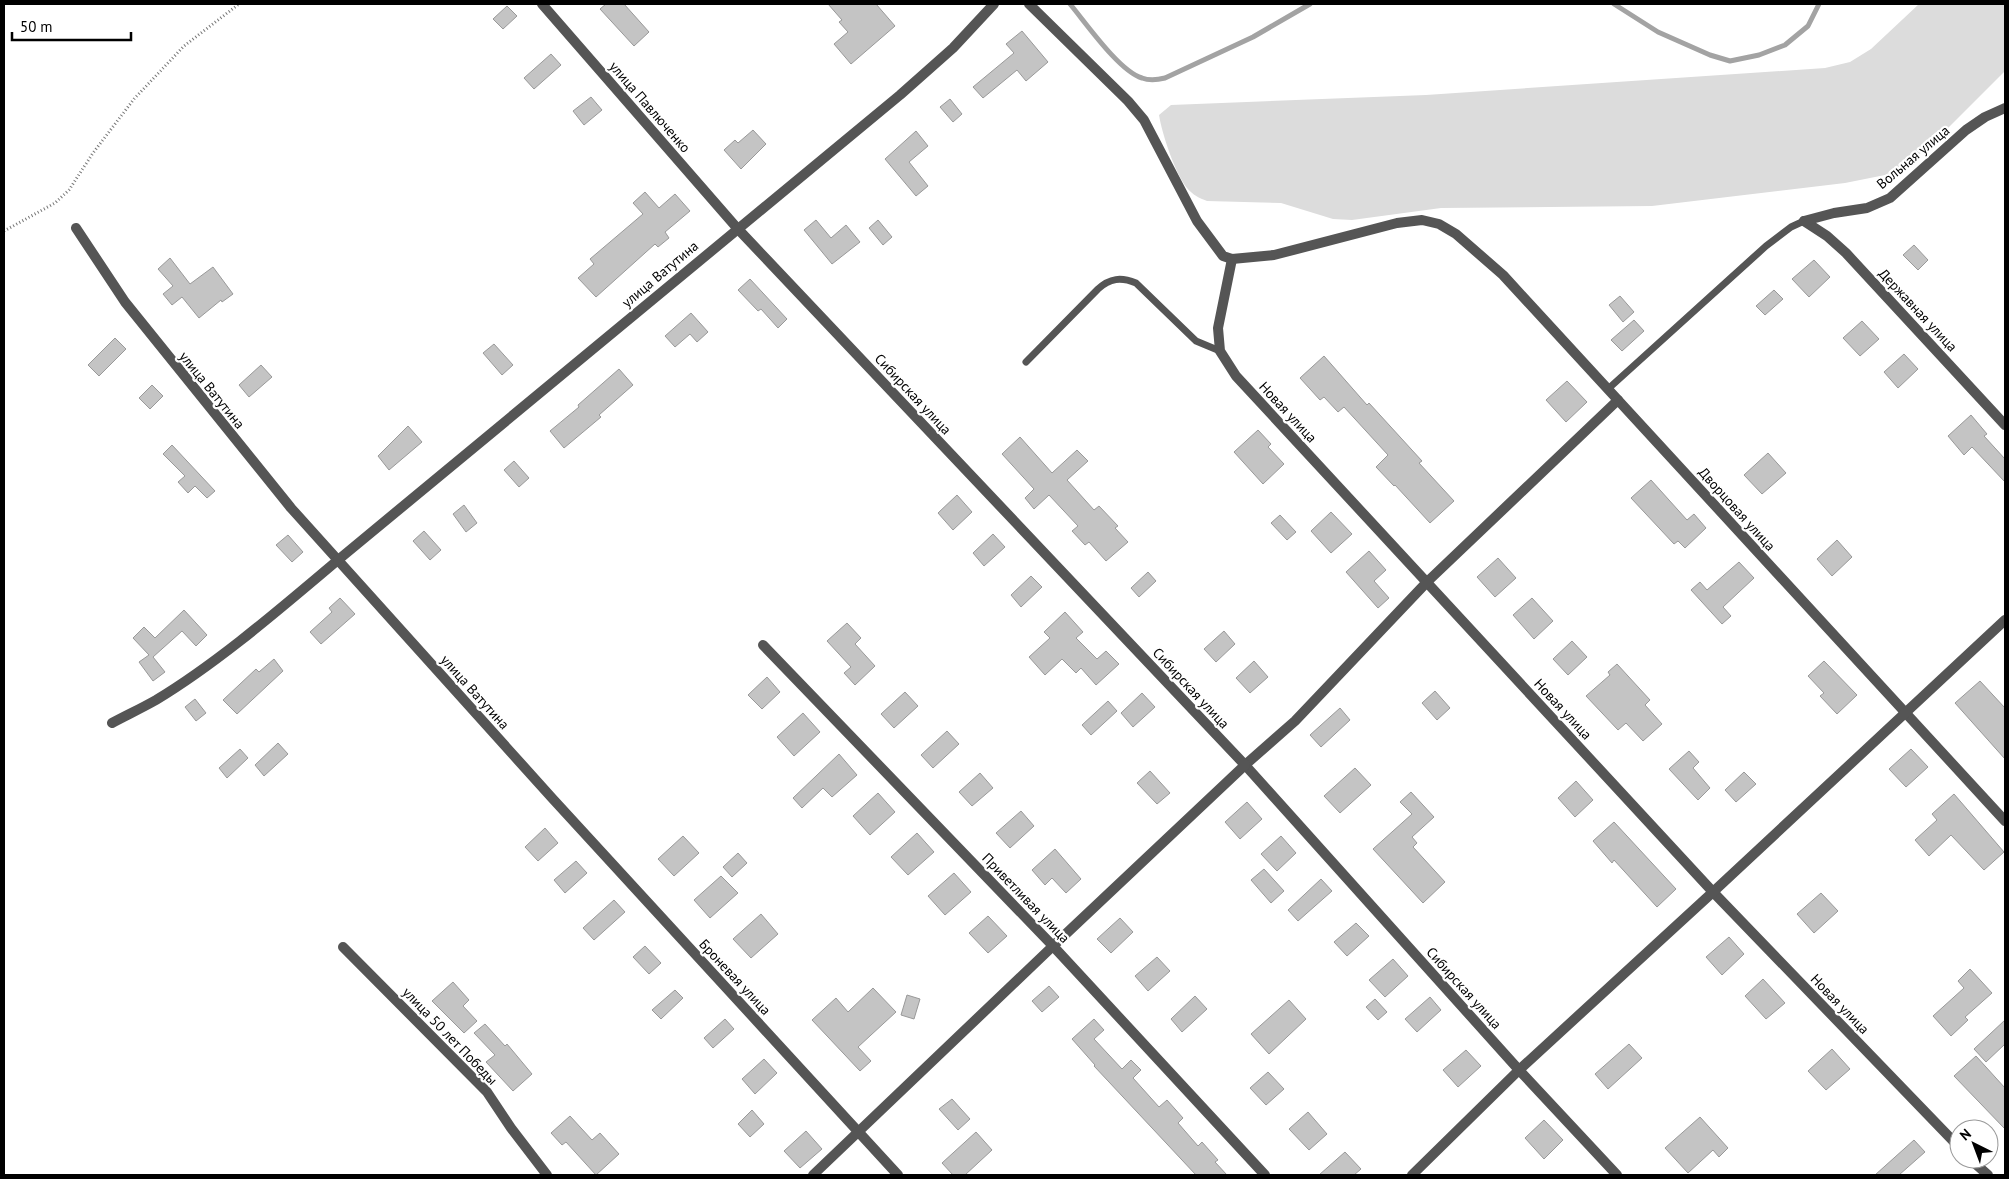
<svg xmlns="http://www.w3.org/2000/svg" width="2009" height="1179" viewBox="0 0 2009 1179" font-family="'PT Sans',sans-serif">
<rect width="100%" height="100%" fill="#fff"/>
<path fill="#dcdcdc" d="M1919,4H2005V71L1931,145L1895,173L1845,183L1652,206L1441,208L1352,220L1333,219L1281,203L1207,201C1199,198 1193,195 1187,188C1175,173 1162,134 1159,115L1171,105L1426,95L1825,68L1850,62L1871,49Z"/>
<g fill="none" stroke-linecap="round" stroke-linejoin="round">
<g stroke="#a3a3a3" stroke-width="5">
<path d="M1070,4C1086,23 1119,71 1142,78C1150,81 1157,80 1165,78L1253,37L1310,4"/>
<path d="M1614,4L1658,32L1710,55L1730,61L1759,55L1785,45L1808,26L1819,4"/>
</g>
</g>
<g fill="#c4c4c4" stroke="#999">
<path d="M606,4H624L649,32L634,46L600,9Z"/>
<path d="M828,4H876L895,26L851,64L834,44L848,32L839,22L842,20Z"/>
<path d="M507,6L517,16L503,29L493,19Z"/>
<path d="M1022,31L1048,62L1026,81L1017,70L983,98L973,87L1014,53L1006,44Z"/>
<path d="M551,54L561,65L534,89L524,78Z"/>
<path d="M591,97L602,110L584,125L573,111Z"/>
<path d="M950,99L962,114L953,122L940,107Z"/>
<path d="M753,130L766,144L741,169L724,150L735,140L738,143Z"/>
<path d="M916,131L928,146L909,162L928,186L916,196L885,159Z"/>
<path d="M645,192L659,208L675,194L690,211L665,232L669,238L658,247L655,244L596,297L578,278L594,264L590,259L643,214L633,203Z"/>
<path d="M816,220L831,238L846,225L860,242L832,264L804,230Z"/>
<path d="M878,220L892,237L883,245L869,228Z"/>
<path d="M1914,245L1928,260L1918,270L1903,255Z"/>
<path d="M170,258L190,284L213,267L233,294L222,302L221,300L199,318L182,297L172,305L163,294L173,286L158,269Z"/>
<path d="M1814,260L1830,277L1809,297L1792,279Z"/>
<path d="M750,279L787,319L778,328L761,309L758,311L738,290Z"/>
<path d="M1774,290L1783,299L1765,315L1756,306Z"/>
<path d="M1620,296L1634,312L1623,322L1609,305Z"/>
<path d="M691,313L708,332L697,342L690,334L675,347L665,336Z"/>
<path d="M1634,320L1644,331L1622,351L1611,340Z"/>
<path d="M1862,321L1879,339L1860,356L1843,338Z"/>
<path d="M115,338L126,349L99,376L88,365Z"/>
<path d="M494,344L513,365L502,375L483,353Z"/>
<path d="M1904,354L1918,369L1898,388L1884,372Z"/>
<path d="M1324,356L1367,405L1369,403L1422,461L1419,463L1454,501L1430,523L1395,485L1394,486L1376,467L1388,455L1344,407L1338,412L1324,397L1320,400L1300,378Z"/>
<path d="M261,365L272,377L249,397L239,385Z"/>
<path d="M619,369L633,385L599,415L601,417L564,448L550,431L579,407L578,405Z"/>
<path d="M1567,381L1587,402L1566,422L1546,400Z"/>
<path d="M152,385L163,396L150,409L139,398Z"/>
<path d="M1971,415L1987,434L1984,436L2005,459V482L1972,447L1964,455L1948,436Z"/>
<path d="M408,426L422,442L389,470L378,456Z"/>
<path d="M1258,430L1271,444L1268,447L1284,464L1263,484L1234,452Z"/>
<path d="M1020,437L1052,473L1077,450L1088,461L1067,480L1094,510L1099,506L1118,526L1115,528L1128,542L1106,561L1089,542L1085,545L1072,531L1078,526L1049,495L1034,509L1025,498L1034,489L1002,454Z"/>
<path d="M172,445L215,491L207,498L195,486L188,493L178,482L185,476L163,454Z"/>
<path d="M1768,453L1786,473L1762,494L1744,475Z"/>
<path d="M514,461L529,478L519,487L504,470Z"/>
<path d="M1651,480L1687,520L1694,514L1706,528L1685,548L1678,541L1674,544L1631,498Z"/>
<path d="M957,495L972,512L953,530L938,513Z"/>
<path d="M464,505L477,523L466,532L453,514Z"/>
<path d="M1331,512L1352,534L1331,553L1311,531Z"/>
<path d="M1280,515L1296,532L1287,540L1271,523Z"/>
<path d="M424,531L441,550L430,560L413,541Z"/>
<path d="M993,534L1005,547L984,566L973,553Z"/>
<path d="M288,535L303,552L292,562L276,545Z"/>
<path d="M1837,540L1852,557L1832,576L1817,559Z"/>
<path d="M1369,551L1386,570L1374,581L1389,598L1378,608L1346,572Z"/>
<path d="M1498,558L1516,578L1495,597L1477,577Z"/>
<path d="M1739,562L1754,578L1723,607L1731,616L1722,624L1691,590L1700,582L1707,590Z"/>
<path d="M1148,572L1156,581L1139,597L1131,588Z"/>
<path d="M1031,576L1042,587L1021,607L1011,595Z"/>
<path d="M340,598L355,614L321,644L310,632L332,612L329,608Z"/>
<path d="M1532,598L1553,621L1534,639L1513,615Z"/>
<path d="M184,610L207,635L196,646L182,631L153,657L165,672L153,681L139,662L149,655L133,638L144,627L155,638Z"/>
<path d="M1065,612L1083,632L1076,638L1097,659L1106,651L1119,664L1096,685L1081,668L1076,673L1062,659L1045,675L1029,657L1050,638L1044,632Z"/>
<path d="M847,623L861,638L855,644L875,666L855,685L844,673L851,667L827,641Z"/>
<path d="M1224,631L1235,644L1216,662L1204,649Z"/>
<path d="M1572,641L1587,657L1568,675L1553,659Z"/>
<path d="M274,659L283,671L237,714L223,700L256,669L259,672Z"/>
<path d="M1254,661L1268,677L1250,693L1236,678Z"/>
<path d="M1824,661L1857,695L1837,714L1820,696L1824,693L1808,676Z"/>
<path d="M1617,664L1650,700L1645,705L1662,724L1643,741L1626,723L1618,730L1586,696L1610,675L1608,672Z"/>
<path d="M767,677L780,692L762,709L748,695Z"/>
<path d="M1980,681L2005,708V759L1955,703Z"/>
<path d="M1435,691L1450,708L1437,720L1422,703Z"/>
<path d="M905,692L918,706L894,728L881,714Z"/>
<path d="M1142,693L1155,707L1133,727L1121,713Z"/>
<path d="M195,699L206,713L196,721L185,707Z"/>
<path d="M1108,701L1117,711L1091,735L1082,725Z"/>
<path d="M1340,708L1350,720L1321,747L1310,735Z"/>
<path d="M803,713L820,732L794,756L777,737Z"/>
<path d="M947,731L959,744L933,768L921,755Z"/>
<path d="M278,743L288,754L264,776L255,765Z"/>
<path d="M240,749L248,758L227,778L219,768Z"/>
<path d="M1911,749L1928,767L1906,787L1889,769Z"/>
<path d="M1689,751L1699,762L1693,768L1710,788L1698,800L1669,769Z"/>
<path d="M839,754L857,775L832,797L823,788L802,808L793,798Z"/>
<path d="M1355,768L1371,785L1340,813L1324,796Z"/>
<path d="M1150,771L1170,793L1157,804L1137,783Z"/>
<path d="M1744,772L1756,784L1736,802L1725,790Z"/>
<path d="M980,773L993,788L972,806L959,792Z"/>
<path d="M1576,781L1593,800L1575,817L1558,798Z"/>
<path d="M1411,792L1434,817L1412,837L1417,843L1413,847L1445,882L1423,903L1373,849L1412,814L1400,802Z"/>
<path d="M878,793L895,812L870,835L853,816Z"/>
<path d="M1954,794L2004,852L1984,870L1951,835L1929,856L1915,840L1937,820L1932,814Z"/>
<path d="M1247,802L1262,819L1240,839L1225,822Z"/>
<path d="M1021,811L1034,826L1010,848L996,833Z"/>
<path d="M1614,822L1676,889L1657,907L1614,860L1612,863L1593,841Z"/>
<path d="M545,828L558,843L538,861L525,847Z"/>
<path d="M917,833L934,852L908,875L891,857Z"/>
<path d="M683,836L699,853L674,876L658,859Z"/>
<path d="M1281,836L1296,853L1277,871L1261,854Z"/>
<path d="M1055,849L1081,879L1066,893L1052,878L1045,885L1032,870Z"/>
<path d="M738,853L747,863L732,877L723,867Z"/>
<path d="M576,861L587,873L565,893L554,880Z"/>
<path d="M1264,869L1284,891L1271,903L1251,880Z"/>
<path d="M954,873L971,892L945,915L928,896Z"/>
<path d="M721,876L738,893L710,918L694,900Z"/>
<path d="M1321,879L1332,891L1298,921L1288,910Z"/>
<path d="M1821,893L1838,911L1814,933L1797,914Z"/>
<path d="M614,900L625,912L594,940L583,928Z"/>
<path d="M761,914L778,934L751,958L733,939Z"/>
<path d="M988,916L1007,936L988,953L969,933Z"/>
<path d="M1120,918L1133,932L1111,953L1097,939Z"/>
<path d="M1356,923L1369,936L1347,956L1334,942Z"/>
<path d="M1729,937L1744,954L1722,975L1706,957Z"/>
<path d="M645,946L661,963L649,974L633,957Z"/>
<path d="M1157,957L1170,971L1148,991L1135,976Z"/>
<path d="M1393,959L1408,976L1385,997L1369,980Z"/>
<path d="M1970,969L1992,993L1965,1017L1968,1020L1951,1036L1933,1016L1964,988L1958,981Z"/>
<path d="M1763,979L1785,1003L1766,1019L1745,996Z"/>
<path d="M453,982L469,1000L463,1006L477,1021L464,1033L432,1001Z"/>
<path d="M1049,986L1059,997L1042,1012L1032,1001Z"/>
<path d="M873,988L896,1012L858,1047L871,1061L860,1071L812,1020L836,998L848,1012Z"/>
<path d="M675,990L683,998L661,1019L652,1010Z"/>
<path d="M907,995L920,999L914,1019L901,1015Z"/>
<path d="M1195,996L1207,1009L1182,1032L1171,1019Z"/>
<path d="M1430,997L1441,1010L1417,1032L1405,1019Z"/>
<path d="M1375,999L1387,1012L1378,1020L1366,1007Z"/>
<path d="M1289,1000L1306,1019L1269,1054L1251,1034Z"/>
<path d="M725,1019L734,1029L713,1048L704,1038Z"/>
<path d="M1094,1019L1104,1030L1094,1039L1122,1069L1131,1060L1141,1070L1133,1078L1159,1107L1167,1100L1183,1118L1178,1123L1198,1146L1202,1142L1218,1160L1215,1162L1227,1175H1196L1094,1066L1095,1065L1072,1039Z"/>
<path d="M2005,1020V1044L1986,1062L1974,1049Z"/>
<path d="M485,1024L505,1046L507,1044L532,1074L513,1091L486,1062L495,1055L474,1033Z"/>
<path d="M1629,1044L1642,1058L1608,1089L1595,1074Z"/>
<path d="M1832,1049L1850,1069L1826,1090L1808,1071Z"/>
<path d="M1466,1050L1481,1066L1458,1087L1443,1070Z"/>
<path d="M1976,1056L2005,1088V1129L1954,1076Z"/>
<path d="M764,1059L777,1073L755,1094L742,1079Z"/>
<path d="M1268,1072L1284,1089L1266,1105L1250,1088Z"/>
<path d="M952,1099L970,1119L958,1130L939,1109Z"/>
<path d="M752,1110L764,1124L750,1137L738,1124Z"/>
<path d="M1308,1112L1327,1134L1309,1150L1289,1129Z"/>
<path d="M570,1116L592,1140L600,1133L619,1154L596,1175L566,1142L562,1145L551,1133Z"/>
<path d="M1700,1117L1728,1148L1719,1157L1713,1150L1688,1173L1665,1148Z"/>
<path d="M1544,1120L1563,1140L1544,1159L1525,1138Z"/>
<path d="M806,1131L822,1149L800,1168L784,1151Z"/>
<path d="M976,1132L992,1150L965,1175H953L942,1163Z"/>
<path d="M1914,1140L1925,1152L1899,1175H1875Z"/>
<path d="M1345,1152L1361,1169L1354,1175H1319Z"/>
</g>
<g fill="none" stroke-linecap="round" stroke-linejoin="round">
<path stroke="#777" stroke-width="3" stroke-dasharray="1 2.5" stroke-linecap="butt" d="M4,231L55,203L69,190L93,153L134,99L184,46L239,4"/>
<g stroke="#555" stroke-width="7">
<path d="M1026,362L1098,289C1110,278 1121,277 1136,283L1196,341L1220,351"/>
<path d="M1608,389L1766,246L1791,227L1804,221"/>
</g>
<g stroke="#555" stroke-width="10">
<path d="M542,4L737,228"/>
<path d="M1029,4L1128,101L1144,120L1197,221L1223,256L1232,259L1274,255L1397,223L1422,220L1439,224L1456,234L1503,275L2005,821"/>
<path d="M1804,221L1827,236L1846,253L2005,425"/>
<path d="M1804,221L1834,213L1867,208L1890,198L1966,130L1985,117L2005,108"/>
<path d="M76,228L125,302L291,508L552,798L898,1175"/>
<path d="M1232,259L1218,328L1220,351L1236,376L1713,892L1959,1147"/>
<path d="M763,645L1053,946L813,1175"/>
<path d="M112,723C127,715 142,708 156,700C219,662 282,607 338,560"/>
<path d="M343,947L487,1092L511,1128L547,1175"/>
<path d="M1970,1159L1988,1175"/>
<path d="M1412,1175L1519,1070L1713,892L2005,620"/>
<path d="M1617,1175L1519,1070L1245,765L1295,721L1427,582L1618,400"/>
</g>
<g stroke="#555" stroke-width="10">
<path d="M737,228L1245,765L1053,946L1265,1175"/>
<path d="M338,560L900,95L953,48L994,4"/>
</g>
</g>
<g text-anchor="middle" stroke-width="4.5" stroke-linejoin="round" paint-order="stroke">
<g font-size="14" fill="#000" stroke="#fff">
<text transform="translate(650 107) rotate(49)" y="5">улица Павлюченко</text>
<text transform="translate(1913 157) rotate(-40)" y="5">Вольная улица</text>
<text transform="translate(660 274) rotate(-40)" y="5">улица Ватутина</text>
<text transform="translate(1918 310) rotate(47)" y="5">Державная улица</text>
<text transform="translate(212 390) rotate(51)" y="5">улица Ватутина</text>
<text transform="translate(913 394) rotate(47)" y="5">Сибирская улица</text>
<text transform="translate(1288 412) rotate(47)" y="5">Новая улица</text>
<text transform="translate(1737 509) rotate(48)" y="5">Дворцовая улица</text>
<text transform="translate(1191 688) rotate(47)" y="5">Сибирская улица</text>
<text transform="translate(475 692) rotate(48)" y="5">улица Ватутина</text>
<text transform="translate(1563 709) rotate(47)" y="5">Новая улица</text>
<text transform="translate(1026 898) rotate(46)" y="5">Приветливая улица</text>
<text transform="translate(735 977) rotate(47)" y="5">Броневая улица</text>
<text transform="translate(1464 988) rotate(48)" y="5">Сибирская улица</text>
<text transform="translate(1840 1004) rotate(46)" y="5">Новая улица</text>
<text transform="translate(450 1036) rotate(46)" y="5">улица 50 лет Победы</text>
</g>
</g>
<rect width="2009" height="1179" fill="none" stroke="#000000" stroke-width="10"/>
<g transform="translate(1974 1144) rotate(318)"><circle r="24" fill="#ffffff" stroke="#999999"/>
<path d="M0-4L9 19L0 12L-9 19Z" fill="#000000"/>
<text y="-8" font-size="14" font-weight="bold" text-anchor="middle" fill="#000000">N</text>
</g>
<path d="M12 32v8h119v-8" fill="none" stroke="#000000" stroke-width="2.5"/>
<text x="20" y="32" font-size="15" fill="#000000" stroke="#ffffff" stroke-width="4" paint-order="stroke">50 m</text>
</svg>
